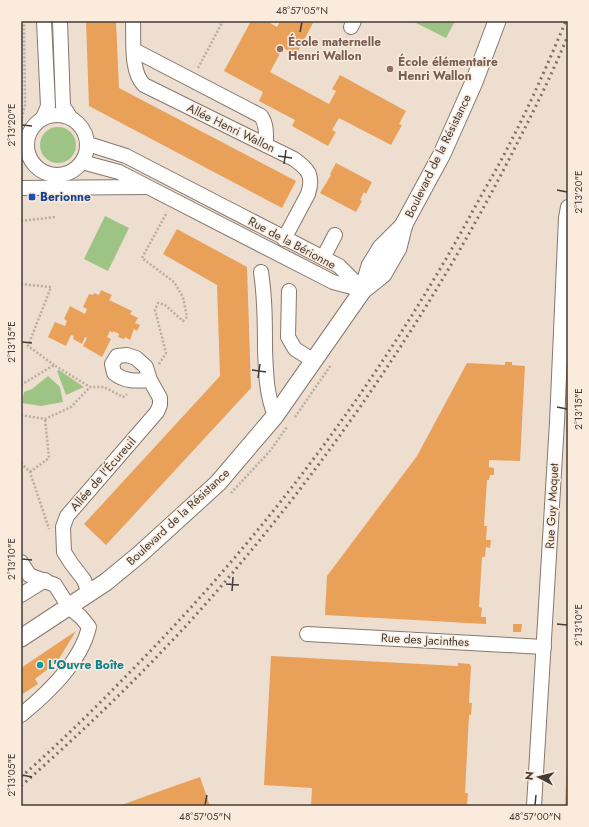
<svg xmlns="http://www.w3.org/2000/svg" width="589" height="827" viewBox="0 0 589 827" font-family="Jost,sans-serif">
<rect width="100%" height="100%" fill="#eeded0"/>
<g fill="#9ec485">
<path d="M412,21H455L446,38Z"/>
<circle cx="58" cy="145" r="18"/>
<path d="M105,216L129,228L108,271L84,259Z"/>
<path d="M59,370L84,387L66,395L57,371Z"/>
<path d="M48,376L60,387L63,402L41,406L22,403L24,392L32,389Z"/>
</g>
<g fill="#e9a15a">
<path d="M86,21H116L119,88L296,181L282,208L89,106Z"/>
<path d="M251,21H267L277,27L280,21H314L296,55L283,48L270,72L329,104L336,91L332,89L340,75L406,111L399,124L402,125L391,145L339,118L332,130L336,132L328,146L292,126L295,120L259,101L263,92L224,71Z"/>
<path d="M336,163L372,182L366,194L364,192L360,200L362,201L356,212L320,193L331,175L330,174Z"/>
<path d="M177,229L247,267L251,388L106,545L84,524L220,376L217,285L163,254Z"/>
<path d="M101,290L112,295L109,300L132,311L130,314L138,318L135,323L140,325L137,331L134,329L130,340L125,337L124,339L118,337L119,334L113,331V333L110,331L107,337L111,339L102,357L83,346L87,338L85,337L82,344L73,339L74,336L71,335L66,346L48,337L55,322L65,326L67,321L64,319L70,306L85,314L87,309L83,307L89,294L93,295L94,293L99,295Z"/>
<path d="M505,362H512V365L525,366L520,461L489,460V467L494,468V475H490L489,480H487L484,526H487L486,540H491L490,548L486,547L485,557H482L479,607L482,608L481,617H486V624L325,615L327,576L417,456L467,363L505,365Z"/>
<path d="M513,624H522L521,632H513Z"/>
<path d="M76,631L57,662L35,679L38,684L21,695V668Z"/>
<path d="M271,656L458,666V663L470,664V666H471L469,703H472L471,715H469L465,793H468L467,805H465L464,806H311L312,788L264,785Z"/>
<path d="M567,760H568V806H565Z"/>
<path d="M200,777L210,806H119L149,795Z"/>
</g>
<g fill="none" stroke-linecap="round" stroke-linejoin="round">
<g stroke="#86786c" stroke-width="16">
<g id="minor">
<path d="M60,21L63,106L70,117"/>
<path d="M133,21C134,40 130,71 144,85L294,159C308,169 314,175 308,194L284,239"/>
<path d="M351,27L354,21"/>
<path d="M134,50L261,116C267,125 266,134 266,145"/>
<circle cx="57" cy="145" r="30"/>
<path d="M43,118L48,106L44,21"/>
<path d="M88,144L126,156L339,266L363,290"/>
<path d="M82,162L119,172L333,282L363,290"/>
<path d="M21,188L146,187"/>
<path d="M323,258L335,235"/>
<path d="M261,272C265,298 265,323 265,349C266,373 266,393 275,416"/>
<path d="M289,291L288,337L295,349L314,361"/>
<path d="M21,562L29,575L55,585L69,607L81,617L89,627C81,662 48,693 21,715"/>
<path d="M89,594L84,580L71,563L64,552L63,527L67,516L157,412L160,405V398L150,380L146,367L136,358L127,355L117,356L112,364L114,373C125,382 137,381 150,380"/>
<path d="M21,595L45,580"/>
<path d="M307,634L544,647"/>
<path d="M534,806L557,422L566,218L568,207"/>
</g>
</g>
<g stroke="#86786c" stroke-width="19">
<g id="major">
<path d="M363,290L370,266L381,248L404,225"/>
<path d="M21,638L106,582L140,554L218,483L275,416L363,290L383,274L398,248L404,224L442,154L474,82L497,21"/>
</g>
</g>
<g stroke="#b9aca1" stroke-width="2.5" stroke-dasharray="2 2" stroke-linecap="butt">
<path d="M198,68L223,21"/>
<path d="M21,122L25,105L24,21"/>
<path d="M21,221L55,217"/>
<path d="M21,284L51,287L28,346L54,365"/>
<path d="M159,364L166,353L155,310L158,303L165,305L183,321L187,317L183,297L174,282L142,258L167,212"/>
<path d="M21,385L54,365L90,387H104L123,397L127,394"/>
<path d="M21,415L45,419L71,407L90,387"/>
<path d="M295,417L331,365"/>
<path d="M21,463L30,472L49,529"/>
<path d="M30,472L49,458L45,419"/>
<path d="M231,493L270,451L287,427"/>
</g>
<use href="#minor" stroke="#fff" stroke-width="14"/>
<use href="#major" stroke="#fff" stroke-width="17"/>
<g stroke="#7c726a" stroke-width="3" stroke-dasharray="2 4" stroke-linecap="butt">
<path d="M21,777C60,743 97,706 133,669C266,533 376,386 468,220C481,195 496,171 509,145C530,105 548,63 566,21"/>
<path d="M21,786C72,741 121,695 167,646C194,618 220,588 245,558C344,439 431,309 503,171C526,126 549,82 568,35"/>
</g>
</g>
<path fill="none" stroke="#423b36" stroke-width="1.5" d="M300,32L302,22M22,125L32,126M278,156L292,158M284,164L286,150M557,190L567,192M22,342L32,343M252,370L266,372M258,378L260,364M557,407L567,409M22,559L32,560M226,584L239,585M232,591L233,577M557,624L567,625M22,775L32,777M205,805L207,795M535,805L536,795"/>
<g fill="#8d6e63" stroke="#fbebdd" stroke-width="1.5">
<circle cx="280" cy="49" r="4"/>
<circle cx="390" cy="69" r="4"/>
</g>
<rect fill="#1a4fb4" stroke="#fbebdd" stroke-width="1.5" x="28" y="193" width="8" height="8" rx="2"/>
<circle fill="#0f9aa8" stroke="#fbebdd" stroke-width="1.5" cx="40" cy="665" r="4"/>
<g text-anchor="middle" stroke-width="3" stroke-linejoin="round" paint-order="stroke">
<g font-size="12" font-weight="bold" fill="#785e54" stroke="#fbebdd" text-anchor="start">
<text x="288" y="46">École maternelle<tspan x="288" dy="14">Henri Wallon</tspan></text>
<text x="398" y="66">École élémentaire<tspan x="398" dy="14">Henri Wallon</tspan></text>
</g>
<g font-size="12" fill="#423b36" stroke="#fbebdd">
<text transform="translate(231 128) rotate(26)" y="4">Allée Henri Wallon</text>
<text transform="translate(438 156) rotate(-64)" y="4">Boulevard de la Résistance</text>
<text transform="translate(292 243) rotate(28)" y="4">Rue de la Bérionne</text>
<text transform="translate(103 474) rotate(-49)" y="4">Allée de l'Écureuil</text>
<text transform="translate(552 506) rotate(-87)" y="4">Rue Guy Moquet</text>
<text transform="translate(178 517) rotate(-43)" y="4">Boulevard de la Résistance</text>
<text transform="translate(425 640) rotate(3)" y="4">Rue des Jacinthes</text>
</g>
<g font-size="12" font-weight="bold" fill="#164399" stroke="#fbebdd" text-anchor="start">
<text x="40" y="201">Berionne</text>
</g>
<g font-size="12" font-weight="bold" fill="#0d838f" stroke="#fbebdd" text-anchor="start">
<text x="48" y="669">L'Ouvre Boîte</text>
</g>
</g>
<rect width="589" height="827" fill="none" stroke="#fbebdd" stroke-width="44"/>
<g transform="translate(539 777) rotate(277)" stroke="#fbebdd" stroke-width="3" paint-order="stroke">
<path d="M0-3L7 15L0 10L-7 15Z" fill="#423b36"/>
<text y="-6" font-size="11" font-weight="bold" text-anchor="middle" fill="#423b36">N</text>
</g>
<rect x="22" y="22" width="545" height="783" fill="none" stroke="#423b36" stroke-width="1.5"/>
<g font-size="10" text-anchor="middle" fill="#423b36">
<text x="302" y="14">48°57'05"N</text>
<text transform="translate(11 125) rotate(-90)" y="4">2°13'20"E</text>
<text transform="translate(578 192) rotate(-90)" y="4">2°13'20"E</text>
<text transform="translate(11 342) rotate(-90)" y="4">2°13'15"E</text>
<text transform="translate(578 409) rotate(-90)" y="4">2°13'15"E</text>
<text transform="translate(11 559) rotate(-90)" y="4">2°13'10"E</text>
<text transform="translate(578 625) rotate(-90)" y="4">2°13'10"E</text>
<text transform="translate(11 775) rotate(-90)" y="4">2°13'05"E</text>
<text x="205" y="820">48°57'05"N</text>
<text x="535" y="820">48°57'00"N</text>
</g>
</svg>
